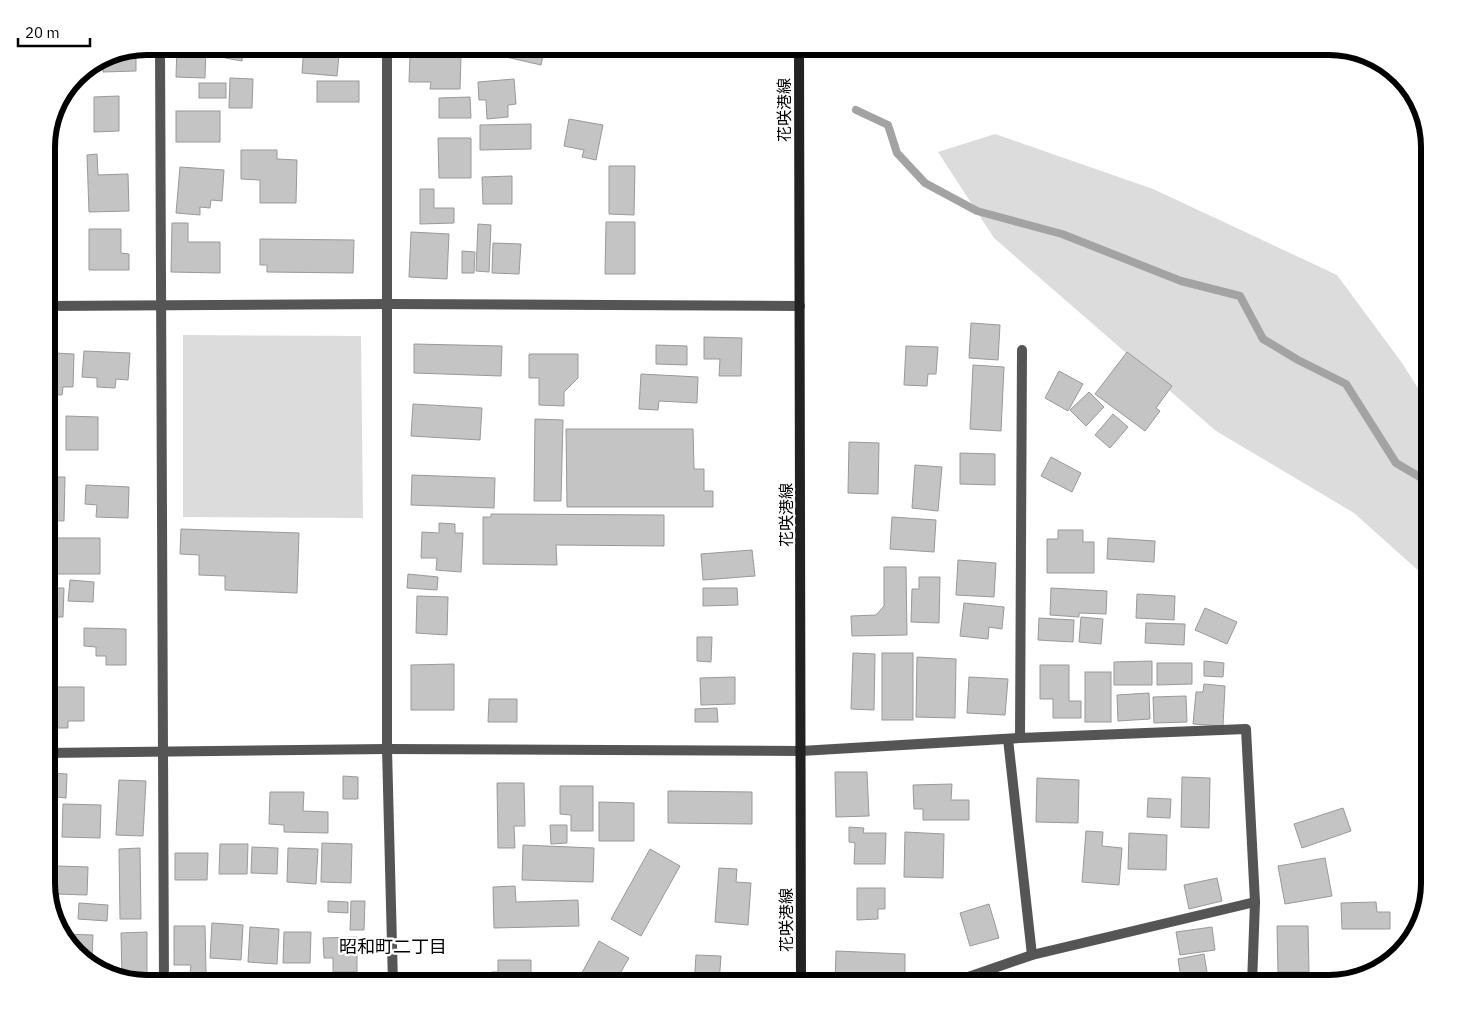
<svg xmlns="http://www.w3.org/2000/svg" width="1476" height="1030" viewBox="0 0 1476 1030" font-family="'IBM Plex Sans','Noto Sans JP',sans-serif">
<rect width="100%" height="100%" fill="#fff"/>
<g fill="#dcdcdc">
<path d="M995,134L1153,189L1337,275L1402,363L1430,407V581L1354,513L1216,431L994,238L938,152Z"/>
<path d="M183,335L361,336L363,518L183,517Z"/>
</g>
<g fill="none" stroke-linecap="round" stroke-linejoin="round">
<path stroke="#a3a3a3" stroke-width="8" d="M856,110L888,125L897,153L925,183L977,211L1062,234L1181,281L1240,296L1263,339L1298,360L1346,384L1396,463L1430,483"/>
</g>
<g fill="#c4c4c4" stroke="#999">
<path d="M177,46H206L205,78L176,77Z"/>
<path d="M226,46H243L242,61L225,58Z"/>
<path d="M304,46H340L337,76L302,73Z"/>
<path d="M458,46H545L541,65Z"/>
<path d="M1189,46H1204L1198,54Z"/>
<path d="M136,48V71L103,72V58L109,54Z"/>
<path d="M410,54L461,56L460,89H430L431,82H409Z"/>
<path d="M230,78L253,79L252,108H229Z"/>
<path d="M514,79L516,104L508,105V117L487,119L486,100H479L478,82Z"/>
<rect x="317" y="81" width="42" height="21"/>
<rect x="199" y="83" width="27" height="15"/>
<path d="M119,96V131L94,132V97Z"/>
<path d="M470,97L471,118H439V98Z"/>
<rect x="176" y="111" width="44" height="31"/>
<path d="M569,119L603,125L596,160L582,157L584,150L564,146Z"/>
<path d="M531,124V149L480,150V125Z"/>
<path d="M438,138H471V178H439Z"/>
<path d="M241,150H277V159L297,160L296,203H260V180L241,179Z"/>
<path d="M97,154L98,175L128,174L129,211L89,212L87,155Z"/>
<path d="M609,166H635L634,215L609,214Z"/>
<path d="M180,167L224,170L222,201L211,200L210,208L200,207V215L176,213Z"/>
<path d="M512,176V204H483L482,177Z"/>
<path d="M420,189H434V208H454V223L420,224Z"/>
<path d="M606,222H635V274H605Z"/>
<path d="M172,223H188V242H220V273L171,272Z"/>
<path d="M478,224L491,225L489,272L476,271Z"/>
<path d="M89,229H121V253L129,254V270H89Z"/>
<path d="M411,232L449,234L447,279L409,277Z"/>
<path d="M260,239L354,240L353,273L267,272V265H260Z"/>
<path d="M493,243L521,244L519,274L492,273Z"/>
<path d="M462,251L475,252L474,273H462Z"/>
<path d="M971,323L1000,325L998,360L969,358Z"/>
<path d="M704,337L742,338L741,376H719L720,359H704Z"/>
<path d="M414,344L502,346L501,376L414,373Z"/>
<path d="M656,345L687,346V365L656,364Z"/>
<path d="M906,346L938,347L936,374H928L927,386L904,385Z"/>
<path d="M84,351L130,353L128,380L116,379L115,388L97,387V378L82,377Z"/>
<path d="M1127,352L1172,386L1156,408L1160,411L1145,431L1095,394Z"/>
<path d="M55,353L74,354L73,387H63L62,395L46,394V362L54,363Z"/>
<path d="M529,354H578V378L564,392V406L539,405V378H529Z"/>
<path d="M973,365L1004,367L1001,431L970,429Z"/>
<path d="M1059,371L1083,384L1068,411L1045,398Z"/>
<path d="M641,374L698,377L697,403L659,401L658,410L639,409Z"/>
<path d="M1089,392L1104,407L1086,426L1070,410Z"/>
<path d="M413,404L482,408L480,440L411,436Z"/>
<path d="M1113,414L1128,427L1110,448L1095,435Z"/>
<path d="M66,416L98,417V450H66Z"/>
<path d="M535,419L563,420L561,501H534Z"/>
<path d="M46,428H52L51,454L46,453Z"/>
<path d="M566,429H693L694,469H704V491H713V507H567Z"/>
<path d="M849,442L879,443L878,494L848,493Z"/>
<path d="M960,453L995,454V485L960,484Z"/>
<path d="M1051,457L1081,473L1072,492L1041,476Z"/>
<path d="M915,465L942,467L938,511L912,508Z"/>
<path d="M412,475L495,478L494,508L411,505Z"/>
<path d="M46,477H65L64,521L46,520Z"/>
<path d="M86,485L129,487L128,518L96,517L97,505L85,504Z"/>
<path d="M491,514L664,515V546L556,545L557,565L483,564V517H491Z"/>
<path d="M892,517L936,520L934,552L890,549Z"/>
<path d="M439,523L455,524V533H463L461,572L436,570L437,558H421L422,532L439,533Z"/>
<path d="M181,529L299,533L297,593L225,590V576L199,575V555L180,554Z"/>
<path d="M1058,530H1083V542H1094V573H1047V539H1058Z"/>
<path d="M46,536H48L47,565H46Z"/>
<path d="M56,538H100V574H57Z"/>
<path d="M1108,538L1155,541L1154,562L1107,559Z"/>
<path d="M752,550L755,576L703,580L701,554Z"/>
<path d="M958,560L996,563L994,597L956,595Z"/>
<path d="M884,567H906L907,635L852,636L851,616L876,615L884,606Z"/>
<path d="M408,574L438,577L437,590L407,588Z"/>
<path d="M919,577H940L939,623L911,622L912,589H919Z"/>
<path d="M70,580L94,582L93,602L68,601Z"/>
<path d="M46,588H64L63,617H46Z"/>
<path d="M703,588H737L738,605L703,606Z"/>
<path d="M1051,588L1107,591L1106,614L1079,613V617L1050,615Z"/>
<path d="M1137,594L1175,596L1174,620L1136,618Z"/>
<path d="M417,596L448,597L447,635L416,633Z"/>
<path d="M964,603L1004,607L1002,629L989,627L988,639L960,636Z"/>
<path d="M1205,608L1237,622L1227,644L1195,630Z"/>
<path d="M1081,617L1103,619L1101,644L1079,642Z"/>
<path d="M1039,618L1074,620L1073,642L1038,640Z"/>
<path d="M1146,623L1185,624L1184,645L1145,643Z"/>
<path d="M84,628L126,629V665H106V656H96V647L84,646Z"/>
<path d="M697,637H712L711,662L697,661Z"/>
<path d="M853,653L875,654L874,710L851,709Z"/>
<rect x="882" y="653" width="31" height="67"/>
<path d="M917,657L956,659L955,718L916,717Z"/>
<path d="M1152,661V685H1114V662Z"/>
<path d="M1204,661L1224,663L1223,677L1204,676Z"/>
<path d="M1157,663H1192V684L1157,685Z"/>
<path d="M454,664V710H411V665Z"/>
<path d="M1040,665H1069V701H1081V718H1053V699H1040Z"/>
<rect x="1085" y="672" width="26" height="50"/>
<path d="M735,677V704L701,705L700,678Z"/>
<path d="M969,677L1008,679L1005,715L967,713Z"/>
<path d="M1204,684L1225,686L1223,726L1193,724L1196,692H1203Z"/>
<path d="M46,687H84V721H68V728H46Z"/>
<path d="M1149,693L1150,719L1118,721L1117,695Z"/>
<path d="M1186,696L1187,722L1154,723L1153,697Z"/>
<path d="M489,699H517V722H488Z"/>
<path d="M717,708L718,722H695V709Z"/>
<path d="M835,772H867L869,816L836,817Z"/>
<path d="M50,773L67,774L66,798L48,796Z"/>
<path d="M343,776L358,777V799H343Z"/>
<path d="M1182,777L1210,778L1209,828L1181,827Z"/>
<path d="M1037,778L1079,780L1078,823L1036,822Z"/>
<path d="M119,780L146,781L143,836L116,835Z"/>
<path d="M497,783H524L525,826H514L515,848H498Z"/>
<path d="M952,784L951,800H969V820H923V809H914L913,785Z"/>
<path d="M560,786H593V831H571V815L560,814Z"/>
<path d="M668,791L752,792V824L668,823Z"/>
<path d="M270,792H304L303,811L328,812V833L284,832V825L269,824Z"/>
<path d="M1148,798L1171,799L1170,818L1147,817Z"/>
<path d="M599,802L634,803V841H599Z"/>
<path d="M63,804L101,805L100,838L62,837Z"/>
<path d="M1343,808L1351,831L1302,848L1294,824Z"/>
<path d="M550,825H567V843L551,844Z"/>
<path d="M849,827L864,828L863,833H886L885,864H854L855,843L849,842Z"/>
<path d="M1086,831L1103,832L1102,846L1122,848L1119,885L1082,882Z"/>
<path d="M905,832L944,834L943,878L904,877Z"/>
<path d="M1129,833L1167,835L1166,870L1128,869Z"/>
<path d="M322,843L352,844L351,883L321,882Z"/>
<path d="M220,844H248L247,874H219Z"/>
<path d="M523,845L594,848L593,882L522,880Z"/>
<path d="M252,847L278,848L277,874L251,873Z"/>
<path d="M140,848L141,919H120L119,849Z"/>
<path d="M288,848L318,849L316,884L287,882Z"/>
<path d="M650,849L680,866L641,936L611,919Z"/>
<path d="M175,853H208L207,880H175Z"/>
<path d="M1325,858L1332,896L1285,904L1278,866Z"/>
<path d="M57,866L88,867L87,895L56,894Z"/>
<path d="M719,868L737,869L736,882L751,883L748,925L715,922Z"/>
<path d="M1217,878L1222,901L1189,909L1184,885Z"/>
<path d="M515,886L516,902L578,900L579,926L494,928L493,887Z"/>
<path d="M857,888H885V909H878V919L857,920Z"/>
<path d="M328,901L348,902V913L328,912Z"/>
<path d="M351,901H365L364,930H350Z"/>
<path d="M1376,902L1377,912H1390V929H1342L1341,903Z"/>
<path d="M79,903L108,905L107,921L78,919Z"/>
<path d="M989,904L999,938L970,946L960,913Z"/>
<path d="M212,923L243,925L241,960L210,958Z"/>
<path d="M174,926H205L206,973H190L191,965H174Z"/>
<path d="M1277,926H1308L1309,972H1278Z"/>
<path d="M250,927L279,929L277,964L248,962Z"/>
<path d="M1212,927L1215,950L1180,955L1176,932Z"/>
<path d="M147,932V979H131L122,976L121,933Z"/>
<path d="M284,932H311L310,963H283Z"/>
<path d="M62,934L93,935L92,959L83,958L62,936Z"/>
<path d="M357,937V972H333V958H324L323,938Z"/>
<path d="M599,941L629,958L614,984H576Z"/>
<path d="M836,951L905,954V984H835Z"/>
<path d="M1204,954L1209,984H1182L1178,959Z"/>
<path d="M696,955L721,956L719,984H694Z"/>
<path d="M498,960H531V984H493L492,972H498Z"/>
<path d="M248,973L358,979L357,984H247Z"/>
<path d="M721,978L748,980V984H721Z"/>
<path d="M1298,978L1334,979V983L1297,984Z"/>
<path d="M1068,980L1069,984H1039V981Z"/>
<path d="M1107,980L1108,984H1077V983Z"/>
<path d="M684,981V984H652V982Z"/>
</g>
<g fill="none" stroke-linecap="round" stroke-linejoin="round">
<g stroke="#555" stroke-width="10">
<path d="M160,46L164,984"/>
<path d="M387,46V749L393,984"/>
<path d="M1020,738L1022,350"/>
<path d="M1008,739L1032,955"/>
<path d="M801,751L1020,738L1246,729L1255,902L1252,984"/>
<path d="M948,984L1032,955L1255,902"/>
</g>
<g stroke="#555" stroke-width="10">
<path d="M46,306L388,304L800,306"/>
<path d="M46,753L387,749L801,751"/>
</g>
<path stroke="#222" stroke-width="10" d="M799,46L801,984"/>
</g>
<g text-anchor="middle" stroke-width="4.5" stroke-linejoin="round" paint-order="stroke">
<g font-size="16" fill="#000" stroke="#fff">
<text transform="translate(784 110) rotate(-90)" y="6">花咲港線</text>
<text transform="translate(786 515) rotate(-90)" y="6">花咲港線</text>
<text transform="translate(786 920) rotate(-90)" y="6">花咲港線</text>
</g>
<g font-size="18" fill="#000" stroke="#fff">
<text x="393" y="953">昭和町二丁目</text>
</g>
</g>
<path d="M0 0H1476V1030H0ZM147 55H1329A92 92 0 0 1 1421 147V883A92 92 0 0 1 1329 975H147A92 92 0 0 1 55 883V147A92 92 0 0 1 147 55Z" fill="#fff" fill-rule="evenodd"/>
<path fill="none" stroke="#000" stroke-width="6" d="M147 55H1329A92 92 0 0 1 1421 147V883A92 92 0 0 1 1329 975H147A92 92 0 0 1 55 883V147A92 92 0 0 1 147 55Z"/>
<path d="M18 38v8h72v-8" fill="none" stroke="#000000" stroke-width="2.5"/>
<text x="25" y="38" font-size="15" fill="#000000" stroke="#ffffff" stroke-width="4" paint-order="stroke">20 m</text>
</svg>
